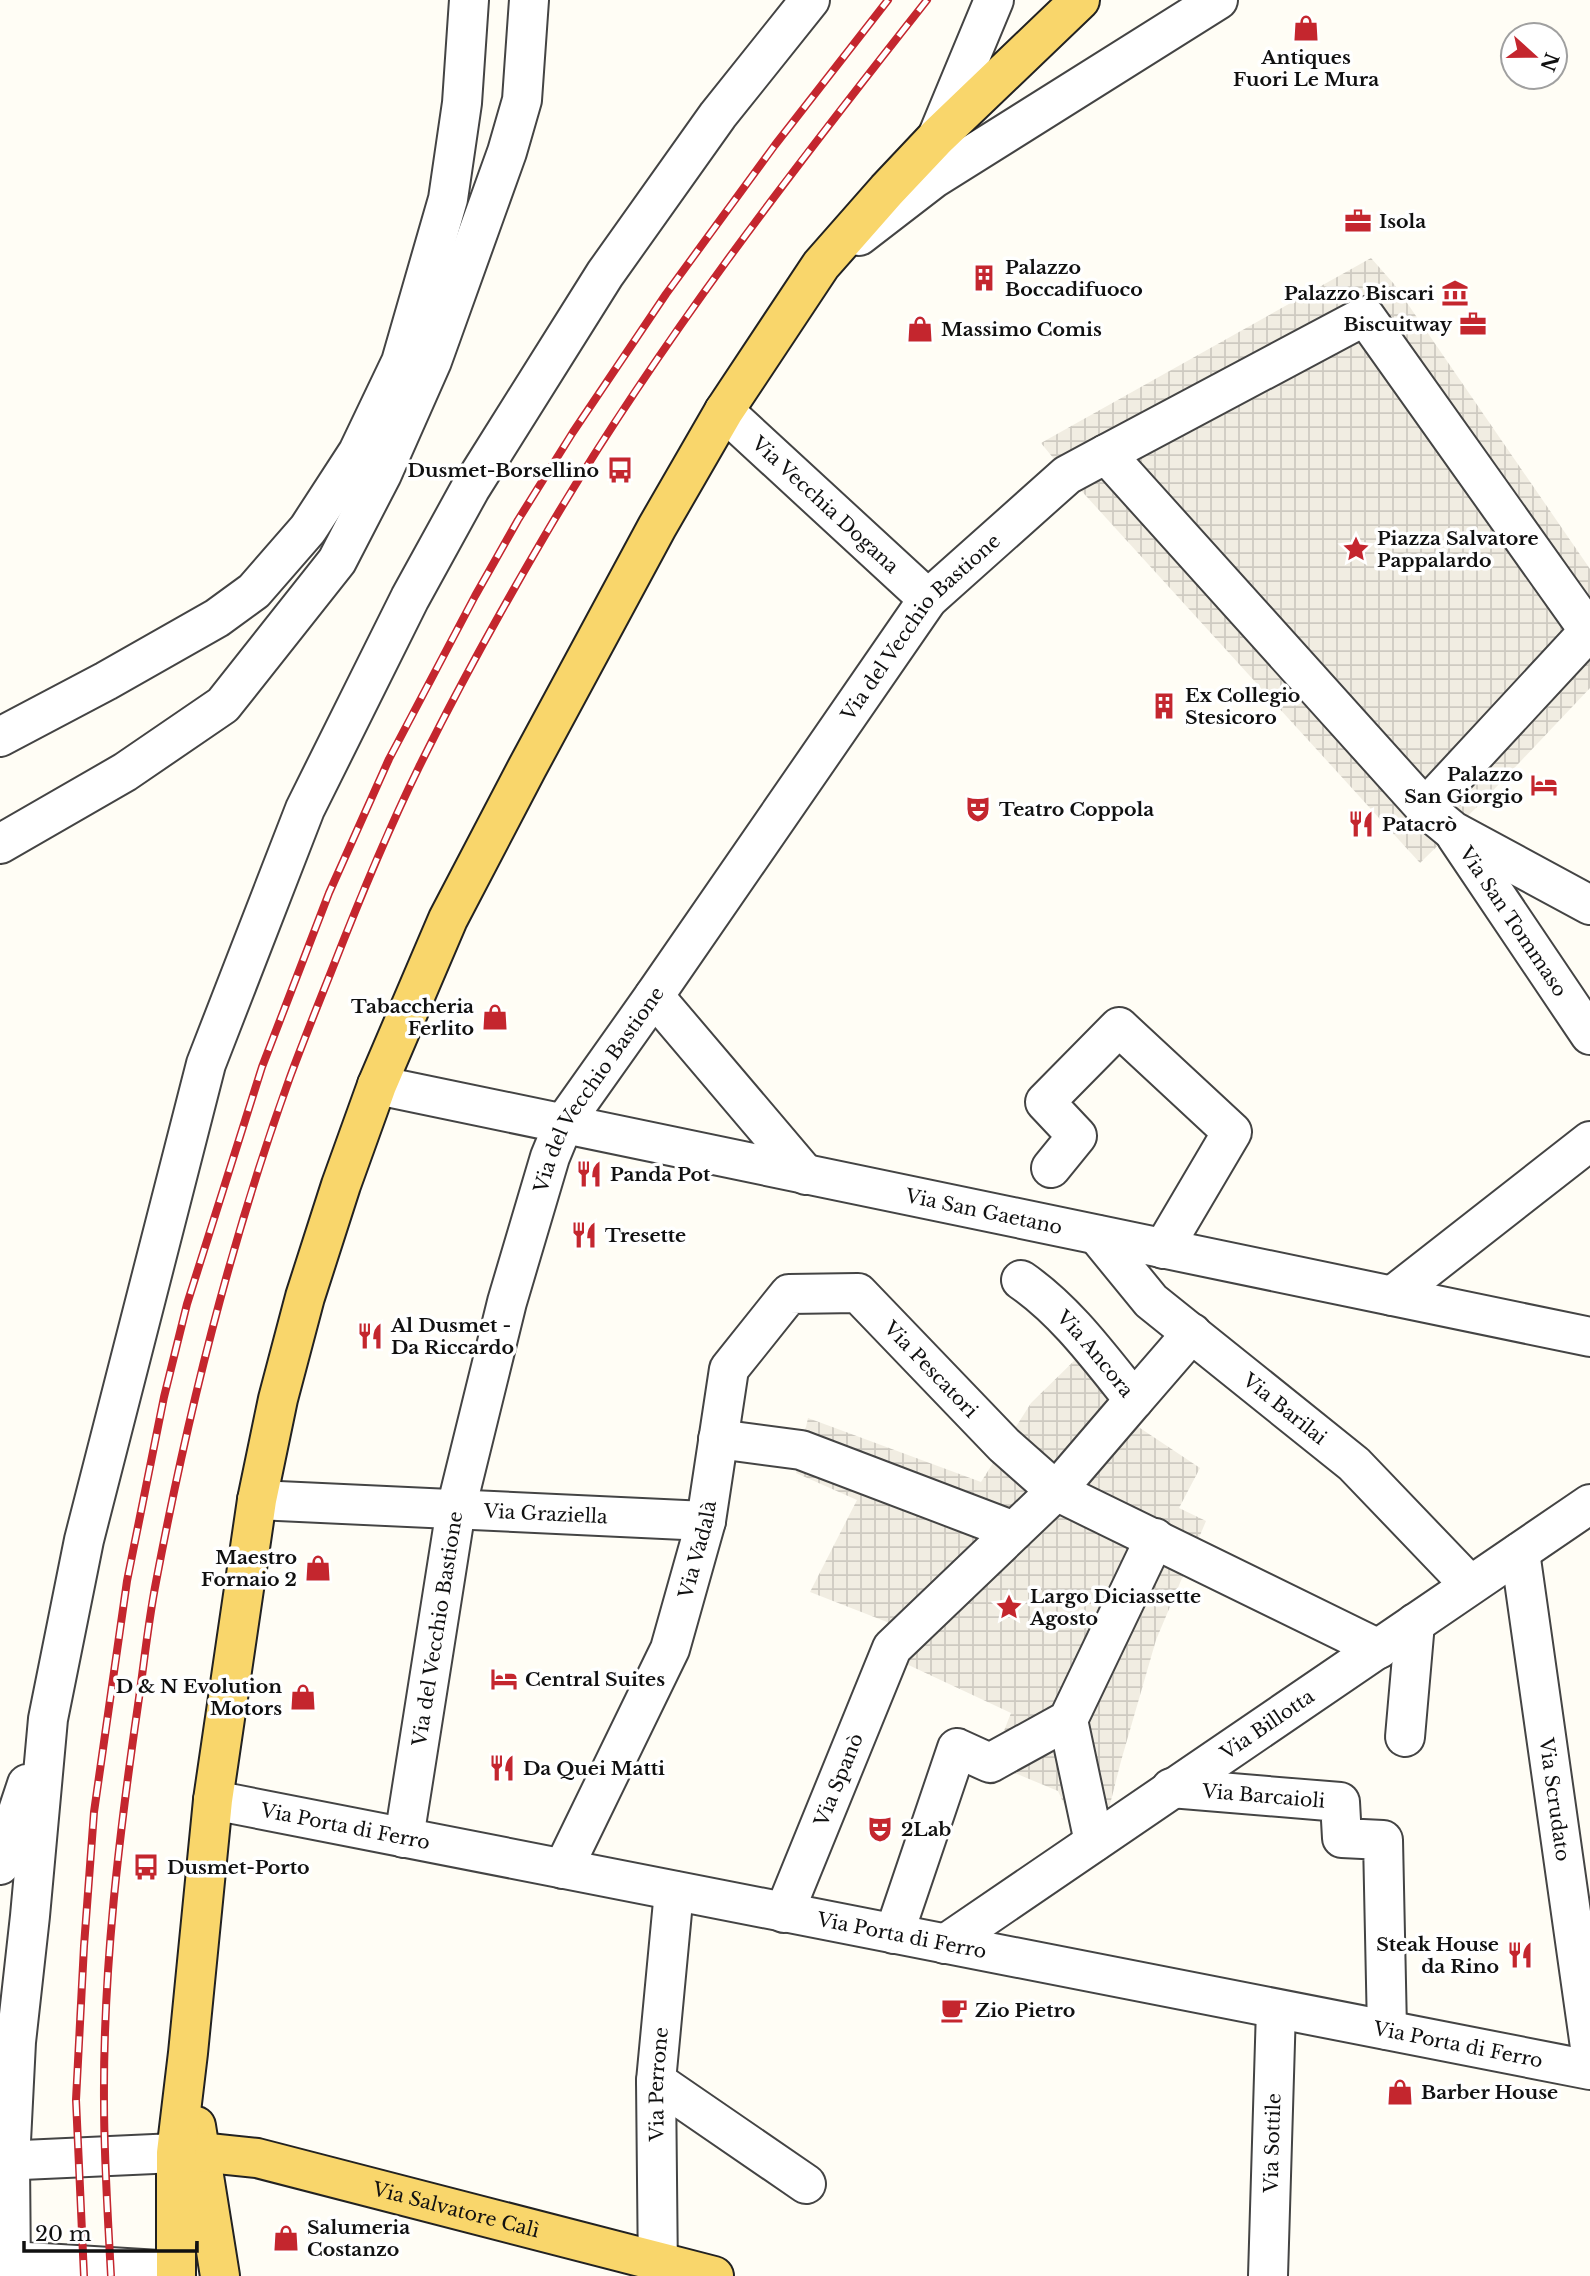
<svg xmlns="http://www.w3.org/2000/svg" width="1590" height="2276" viewBox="0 0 1590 2276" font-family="'Libre Baskerville',serif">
<defs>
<pattern id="plaza-grid" width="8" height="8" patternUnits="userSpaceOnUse" patternTransform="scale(1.75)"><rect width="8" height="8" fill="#f1ede2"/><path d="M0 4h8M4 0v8" fill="none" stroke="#cecac1"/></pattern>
</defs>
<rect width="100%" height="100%" fill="#fffdf5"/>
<g fill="url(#plaza-grid)">
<path d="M1371,258L1394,284L1590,569V688L1483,801L1420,863L1067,475L1041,443Z"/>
<path d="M1077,1358L1134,1424L1200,1468L1179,1508L1206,1521L1156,1640L1121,1761L1102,1836L1084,1848L1058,1791L1005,1769L998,1746L1011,1713L900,1661L892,1648L887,1622L810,1592L857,1500L796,1473L808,1418L981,1482L1031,1403Z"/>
</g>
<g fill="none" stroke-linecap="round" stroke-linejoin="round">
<g stroke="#444" stroke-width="42">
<g id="minor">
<path d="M937,137L994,0"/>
<path d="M859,236L933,179L1218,0"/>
<path id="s1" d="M724,411L928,599"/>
<path d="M1106,454L1365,316L1589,631"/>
<path d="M0,737L106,681L217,618L254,591L308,529L358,452L401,362L448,199L462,103L469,0"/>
<path d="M1425,808L1590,630"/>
<path id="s2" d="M1456,836L1590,1035"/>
<path d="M0,844L125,772L223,705L337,561L382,474L432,361L507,152L522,100L529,0"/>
<path d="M654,996L806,1175"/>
<path id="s3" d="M377,1085L1590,1337"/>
<path d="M1051,1168L1077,1136L1045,1102L1119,1027L1232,1132L1163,1249"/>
<path id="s4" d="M1097,1235L1151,1301L1354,1464L1470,1585"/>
<path id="s5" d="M1021,1280C1066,1311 1100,1358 1134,1400L1192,1333"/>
<path d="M1392,1296L1590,1141"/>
<path d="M718,1439L801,1450L1014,1531"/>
<path id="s6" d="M257,1500L706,1521"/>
<path id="s7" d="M1520,1552L1590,2047"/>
<path d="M1068,1720L1094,1842"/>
<path d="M1405,1737L1415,1623"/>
<path id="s8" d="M1171,1788L1340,1802L1342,1838L1383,1840L1387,2030"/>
<path id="s9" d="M213,1800L1590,2070"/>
<path id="s10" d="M404,1838L456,1509L507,1302L550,1157L564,1123L654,996L928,599L1067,475L1106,454L1425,808L1453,831L1590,905"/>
<path d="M0,1865L27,1784"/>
<path id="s11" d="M563,1869L670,1649L706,1521L729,1369L789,1294L858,1293L1004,1445L1056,1491L1379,1649"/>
<path id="s12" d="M784,1913L892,1648L1056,1491L1134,1400"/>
<path d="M894,1934L957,1748L990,1763L1068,1720L1155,1538"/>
<path id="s13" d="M945,1944L1590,1504"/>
<path d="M656,2081L806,2184"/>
<path d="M0,2161L176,2153"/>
<path d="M0,2262L10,2261L176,2271"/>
<path d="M11,2276L10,2161L16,2042L30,1916L48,1719L84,1540L206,1064L305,809L410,598L470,489L605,274L718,115L810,0"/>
<path id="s14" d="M658,2276L656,2081L674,1891"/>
<path id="s15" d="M1268,2276L1276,2009"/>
</g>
</g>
<g stroke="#222" stroke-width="42">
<g id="major">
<path d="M196,2126L220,2276"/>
<path id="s16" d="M199,2152L257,2158L714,2276"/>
<path d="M176,2276V2153L188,2053L213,1800L257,1500L278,1399L305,1297L341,1185L377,1085L448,919L527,768L657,527L724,411L821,265L887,190L937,137L1080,0"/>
</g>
</g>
<use href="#minor" stroke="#fff" stroke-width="38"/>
<use href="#major" stroke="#f9d66b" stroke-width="38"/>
<g stroke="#c4262e" stroke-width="8">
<g id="rail">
<path d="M84,2276L76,2100L84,1946L94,1812L127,1581L164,1397L187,1304L262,1067L329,893L389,759L475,596L518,520L573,432L666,294L775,145L888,0"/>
<path d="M111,2276C108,2218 104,2160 104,2102C103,1969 119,1836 138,1705C144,1664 148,1623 156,1582C188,1412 231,1240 290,1077C303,1042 317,1007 331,972C358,903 386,834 419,767C458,688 500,612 544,537C655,347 791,172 927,0"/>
</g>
</g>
<use href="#rail" stroke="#fff" stroke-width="5" stroke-dasharray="16" stroke-linecap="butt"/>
</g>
<defs>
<g id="shop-bare" transform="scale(2.1)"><path d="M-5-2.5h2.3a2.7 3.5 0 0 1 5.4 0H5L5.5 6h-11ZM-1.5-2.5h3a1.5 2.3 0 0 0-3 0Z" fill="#c4262e" stroke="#fff" stroke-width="2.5" paint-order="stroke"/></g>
<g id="office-bare" transform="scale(2.1)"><path d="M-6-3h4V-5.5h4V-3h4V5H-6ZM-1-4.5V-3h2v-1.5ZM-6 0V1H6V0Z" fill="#c4262e" stroke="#fff" stroke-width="2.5" paint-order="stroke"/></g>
<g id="building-bare" transform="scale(2.1)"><path d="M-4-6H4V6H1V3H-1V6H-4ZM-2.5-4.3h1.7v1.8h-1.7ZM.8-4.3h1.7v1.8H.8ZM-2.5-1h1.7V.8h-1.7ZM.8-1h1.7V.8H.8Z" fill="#c4262e" stroke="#fff" stroke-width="2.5" paint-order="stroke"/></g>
<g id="museum-bare" transform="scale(2.1)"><path d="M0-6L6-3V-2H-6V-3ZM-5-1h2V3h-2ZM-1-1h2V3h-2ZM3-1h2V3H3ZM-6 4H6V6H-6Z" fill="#c4262e" stroke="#fff" stroke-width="2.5" paint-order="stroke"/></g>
<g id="bus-bare" transform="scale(2.1)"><path d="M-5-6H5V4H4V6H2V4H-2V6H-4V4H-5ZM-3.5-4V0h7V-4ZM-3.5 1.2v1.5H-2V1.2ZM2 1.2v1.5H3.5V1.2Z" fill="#c4262e" stroke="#fff" stroke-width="2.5" paint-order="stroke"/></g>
<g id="sight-bare" transform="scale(2.1)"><path d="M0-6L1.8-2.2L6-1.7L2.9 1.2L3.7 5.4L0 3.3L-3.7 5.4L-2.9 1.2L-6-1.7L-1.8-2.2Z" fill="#c4262e" stroke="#fff" stroke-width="2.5" paint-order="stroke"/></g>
<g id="hotel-bare" transform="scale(2.1)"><path d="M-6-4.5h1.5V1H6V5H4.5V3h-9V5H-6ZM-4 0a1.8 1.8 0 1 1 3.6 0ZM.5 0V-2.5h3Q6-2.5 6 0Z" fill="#c4262e" stroke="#fff" stroke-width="2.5" paint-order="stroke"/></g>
<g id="theatre-bare" transform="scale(2.1)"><path d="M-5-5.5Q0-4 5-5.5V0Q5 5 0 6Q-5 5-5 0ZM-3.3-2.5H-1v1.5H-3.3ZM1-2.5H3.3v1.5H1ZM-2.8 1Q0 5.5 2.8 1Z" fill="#c4262e" stroke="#fff" stroke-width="2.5" paint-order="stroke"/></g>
<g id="restaurant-bare" transform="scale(2.1)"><path d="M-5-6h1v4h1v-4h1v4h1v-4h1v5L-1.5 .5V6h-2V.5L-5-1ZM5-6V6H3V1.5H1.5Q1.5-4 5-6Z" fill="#c4262e" stroke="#fff" stroke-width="2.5" paint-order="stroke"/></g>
<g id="cafe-bare" transform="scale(2.1)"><path d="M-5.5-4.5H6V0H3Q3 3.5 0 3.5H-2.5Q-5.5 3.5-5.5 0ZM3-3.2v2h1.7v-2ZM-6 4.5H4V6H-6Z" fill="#c4262e" stroke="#fff" stroke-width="2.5" paint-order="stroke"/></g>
</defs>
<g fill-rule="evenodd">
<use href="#shop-bare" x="1306" y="28"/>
<use href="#office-bare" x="1358" y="221"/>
<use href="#building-bare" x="984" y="278"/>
<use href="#museum-bare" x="1455" y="293"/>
<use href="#office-bare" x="1473" y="324"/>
<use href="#shop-bare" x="920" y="329"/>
<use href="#bus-bare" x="620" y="470"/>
<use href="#sight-bare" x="1356" y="549"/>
<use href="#building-bare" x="1164" y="706"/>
<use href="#hotel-bare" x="1544" y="785"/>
<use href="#theatre-bare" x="978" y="809"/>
<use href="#restaurant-bare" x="1361" y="824"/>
<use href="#shop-bare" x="495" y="1017"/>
<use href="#restaurant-bare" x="589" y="1174"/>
<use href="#restaurant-bare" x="584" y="1235"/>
<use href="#restaurant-bare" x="370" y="1336"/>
<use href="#shop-bare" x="318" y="1568"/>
<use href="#sight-bare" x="1009" y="1607"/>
<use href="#hotel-bare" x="504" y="1679"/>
<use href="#shop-bare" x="303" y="1697"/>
<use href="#restaurant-bare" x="502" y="1768"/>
<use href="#theatre-bare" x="880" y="1829"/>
<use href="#bus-bare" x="146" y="1867"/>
<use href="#restaurant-bare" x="1520" y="1955"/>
<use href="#cafe-bare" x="954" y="2010"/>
<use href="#shop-bare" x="1400" y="2092"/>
<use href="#shop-bare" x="286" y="2238"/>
</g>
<g text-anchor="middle" stroke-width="7" stroke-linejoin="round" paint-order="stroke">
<g font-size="19" font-weight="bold" fill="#111" stroke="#fff" text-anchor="start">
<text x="1306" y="64" text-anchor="middle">Antiques<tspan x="1306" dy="22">Fuori Le Mura</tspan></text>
<text x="1379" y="228">Isola</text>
<text x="1005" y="274">Palazzo<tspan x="1005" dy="22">Boccadifuoco</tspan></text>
<text x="1434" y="300" text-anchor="end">Palazzo Biscari</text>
<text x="1452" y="331" text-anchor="end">Biscuitway</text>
<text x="941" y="336">Massimo Comis</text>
<text x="599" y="477" text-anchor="end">Dusmet-Borsellino</text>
<text x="1377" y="545">Piazza Salvatore<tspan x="1377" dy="22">Pappalardo</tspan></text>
<text x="1185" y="702">Ex Collegio<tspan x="1185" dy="22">Stesicoro</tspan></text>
<text x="1523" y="781" text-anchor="end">Palazzo<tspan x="1523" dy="22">San Giorgio</tspan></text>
<text x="999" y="816">Teatro Coppola</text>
<text x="1382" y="831">Patacrò</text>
<text x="474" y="1013" text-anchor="end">Tabaccheria<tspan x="474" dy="22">Ferlito</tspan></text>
<text x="610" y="1181">Panda Pot</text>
<text x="605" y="1242">Tresette</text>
<text x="391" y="1332">Al Dusmet -<tspan x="391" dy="22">Da Riccardo</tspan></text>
<text x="297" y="1564" text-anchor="end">Maestro<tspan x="297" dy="22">Fornaio 2</tspan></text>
<text x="1030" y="1603">Largo Diciassette<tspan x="1030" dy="22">Agosto</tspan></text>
<text x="525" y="1686">Central Suites</text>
<text x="282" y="1693" text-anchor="end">D &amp; N Evolution<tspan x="282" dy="22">Motors</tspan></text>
<text x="523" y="1775">Da Quei Matti</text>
<text x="901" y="1836">2Lab</text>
<text x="167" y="1874">Dusmet-Porto</text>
<text x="1499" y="1951" text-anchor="end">Steak House<tspan x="1499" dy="22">da Rino</tspan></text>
<text x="975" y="2017">Zio Pietro</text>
<text x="1421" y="2099">Barber House</text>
<text x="307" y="2234">Salumeria<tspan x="307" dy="22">Costanzo</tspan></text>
</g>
<g font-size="19" fill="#111" stroke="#fff">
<text dy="7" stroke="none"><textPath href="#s1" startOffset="138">Via Vecchia Dogana</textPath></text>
<text dy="7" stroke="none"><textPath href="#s10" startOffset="1346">Via del Vecchio Bastione</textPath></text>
<text dy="7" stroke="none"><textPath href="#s2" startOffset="103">Via San Tommaso</textPath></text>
<text dy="7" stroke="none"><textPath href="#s10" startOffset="780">Via del Vecchio Bastione</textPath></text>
<text dy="7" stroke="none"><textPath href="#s3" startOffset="620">Via San Gaetano</textPath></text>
<text dy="7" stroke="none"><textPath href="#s5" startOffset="105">Via Ancora</textPath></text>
<text dy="7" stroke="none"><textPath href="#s11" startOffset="802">Via Pescatori</textPath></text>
<text dy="7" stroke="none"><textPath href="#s4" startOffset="257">Via Barilai</textPath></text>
<text dy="7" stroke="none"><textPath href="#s6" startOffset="289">Via Graziella</textPath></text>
<text dy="7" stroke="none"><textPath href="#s11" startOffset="348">Via Vadalà</textPath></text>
<text dy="7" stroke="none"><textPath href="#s10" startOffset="212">Via del Vecchio Bastione</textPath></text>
<text dy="7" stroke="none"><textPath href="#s13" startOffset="390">Via Billotta</textPath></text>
<text dy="7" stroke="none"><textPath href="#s12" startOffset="144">Via Spanò</textPath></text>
<text dy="7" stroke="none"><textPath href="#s8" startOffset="93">Via Barcaioli</textPath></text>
<text dy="7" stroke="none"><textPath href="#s7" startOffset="250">Via Scrudato</textPath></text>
<text dy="7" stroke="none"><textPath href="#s9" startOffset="135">Via Porta di Ferro</textPath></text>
<text dy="7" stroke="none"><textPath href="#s9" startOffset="702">Via Porta di Ferro</textPath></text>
<text dy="7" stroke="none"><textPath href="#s9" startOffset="1269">Via Porta di Ferro</textPath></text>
<text dy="7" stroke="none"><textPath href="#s14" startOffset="192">Via Perrone</textPath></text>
<text dy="7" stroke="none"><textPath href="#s15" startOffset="133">Via Sottile</textPath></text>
<text dy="7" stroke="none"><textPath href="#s16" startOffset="264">Via Salvatore Calì</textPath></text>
</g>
</g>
<g transform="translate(1534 56) rotate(111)"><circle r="33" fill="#ffffff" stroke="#a0a0a0" stroke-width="2"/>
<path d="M0-5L12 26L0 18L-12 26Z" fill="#c4262e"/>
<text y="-10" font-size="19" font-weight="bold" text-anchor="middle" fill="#111111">N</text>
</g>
<path d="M24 2241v10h173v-10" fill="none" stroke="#111111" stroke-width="3.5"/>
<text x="35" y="2241" font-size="21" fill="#111111" stroke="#ffffff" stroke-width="5" paint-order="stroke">20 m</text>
</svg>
